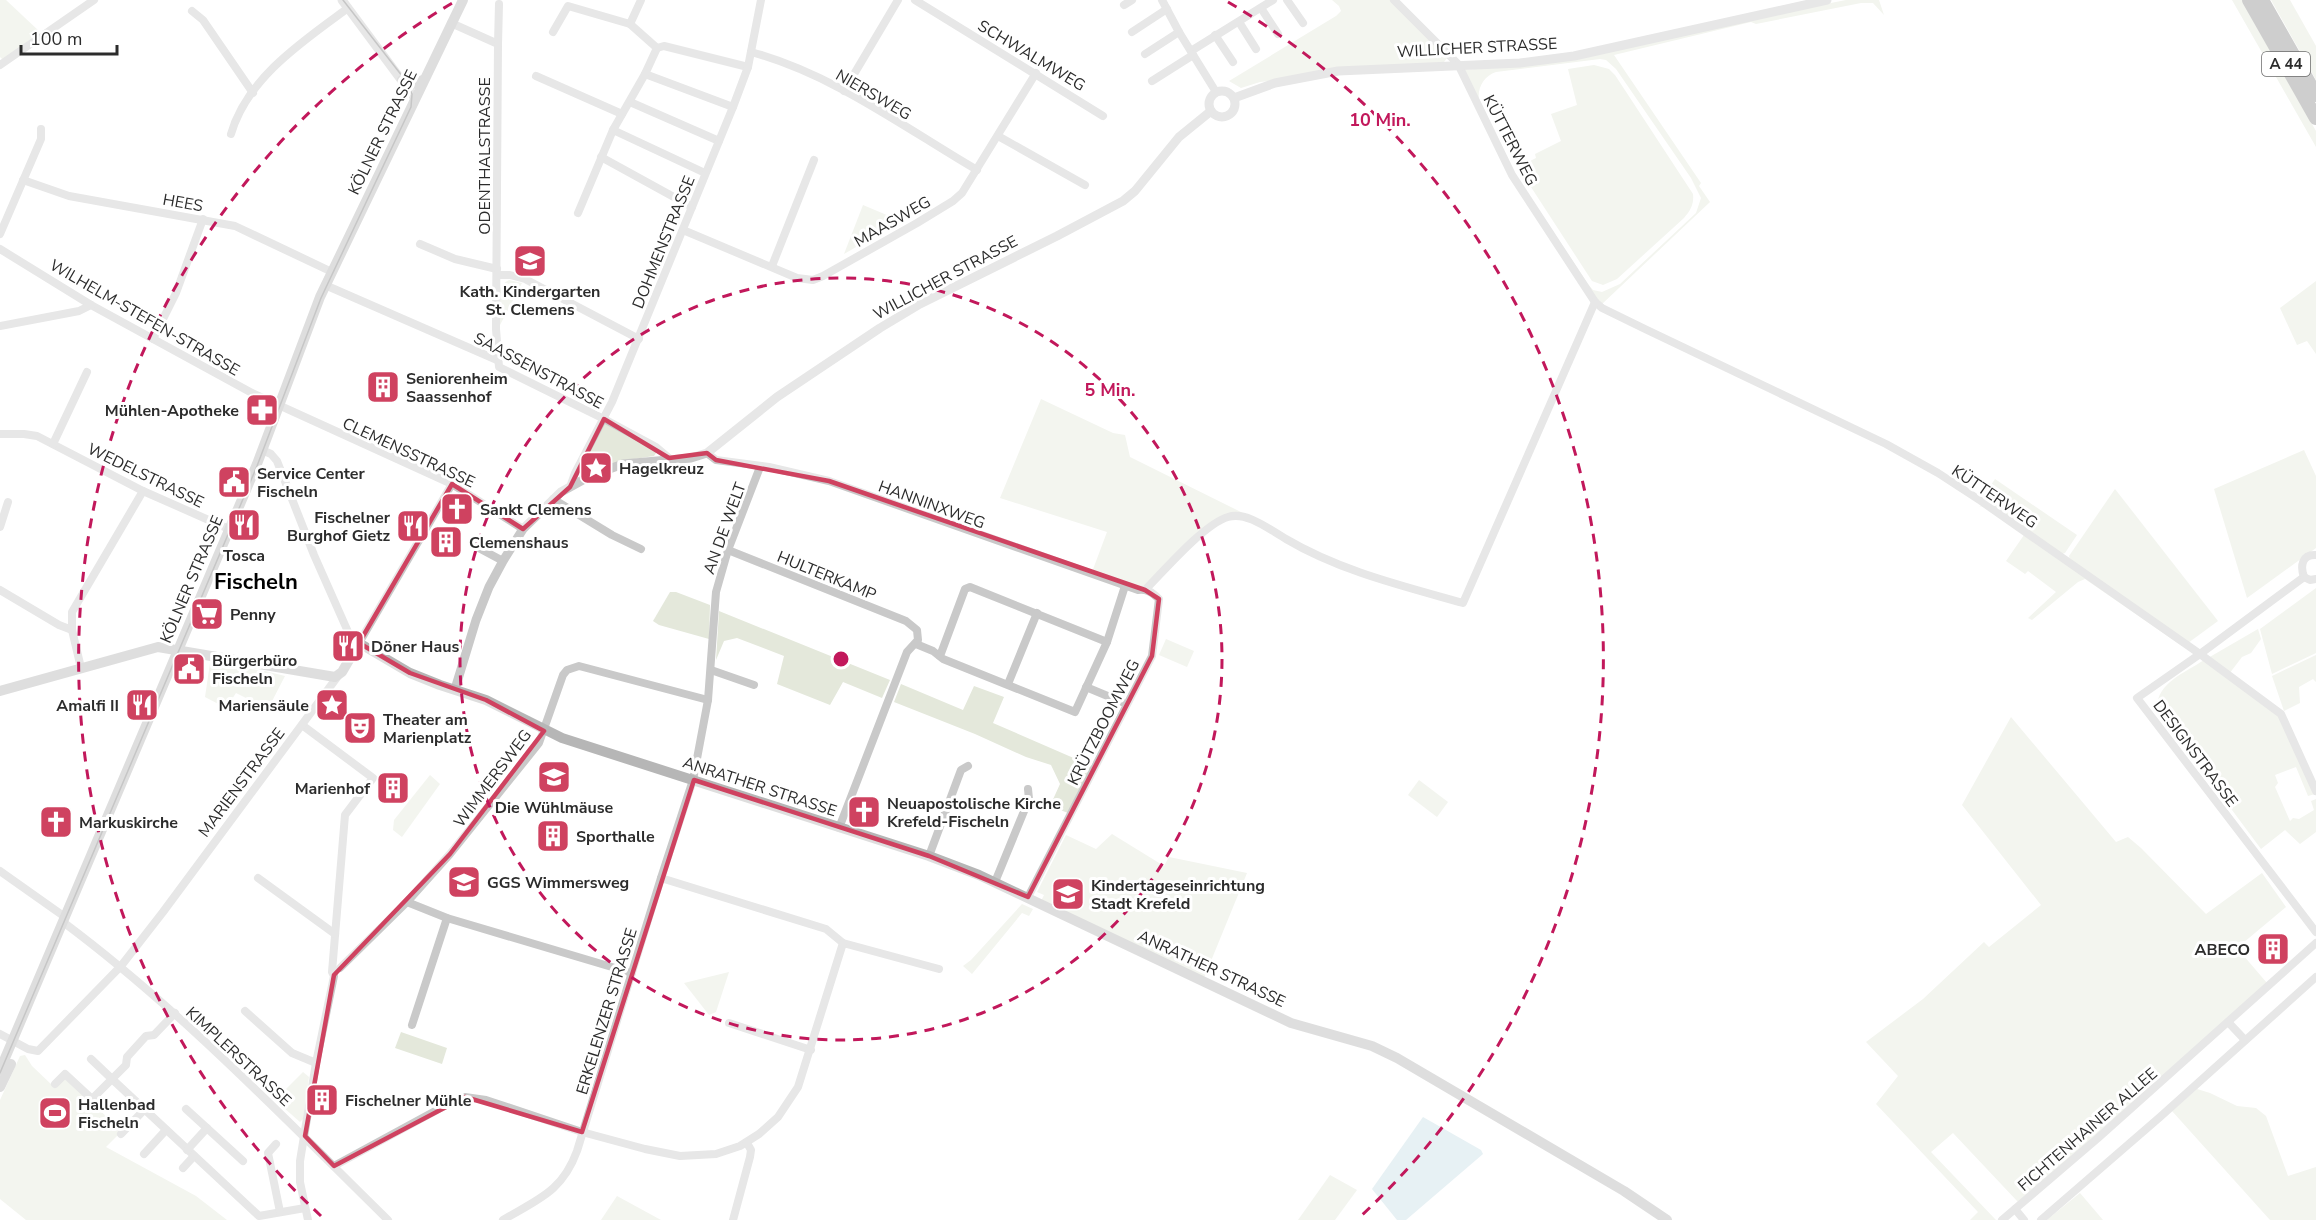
<svg xmlns="http://www.w3.org/2000/svg" width="2316" height="1220" viewBox="0 0 2316 1220" font-family="'Nunito Sans',sans-serif">
<rect width="100%" height="100%" fill="#fff"/>
<g fill="#e4e8db" fill-rule="evenodd">
<path d="M0,0H6L40,32L3,60L0,57Z"/>
<path d="M1332,0H1392L1447,58L1444,62L1260,82L1241,88L1229,81L1336,16L1341,11L1339,6Z"/>
<path d="M1846,0H1879L1884,15L1873,3H1861L1756,24L1751,22L1614,55L1701,183L1699,186L1710,202L1601,305L1523,191L1464,70L1520,65ZM1600,59L1606,60L1616,69L1691,178L1701,198L1696,213L1620,284L1602,292L1593,290L1588,284L1515,174L1479,100C1477,88 1484,76 1496,72Z"/>
<path d="M2232,0H2242L2250,15L2316,131V147Z"/>
<path d="M2271,0H2290L2316,46V80Z"/>
<path d="M1594,65L1609,69L1615,75L1693,194C1694,204 1691,210 1684,218L1617,279L1603,285L1592,281L1518,167L1536,158L1535,154L1561,141L1551,114L1577,105L1568,69Z"/>
<path d="M863,205L901,221L844,254Z"/>
<path d="M509,280L522,283L500,325H498C498,310 493,287 509,280Z"/>
<path d="M2316,281V354L2307,341L2297,345L2280,308Z"/>
<path d="M1041,399L1113,433L1125,435L1130,457L1249,516L1222,517L1144,587L1137,588L1092,572L1107,532L1000,498Z"/>
<path d="M605,423L656,450V453L654,456L634,459L581,475L580,471Z"/>
<path d="M2304,450L2316,476V548L2247,598L2214,489Z"/>
<path d="M1995,479L2077,535L2065,553L2062,554L1982,499Z"/>
<path d="M2115,489L2218,621L2188,643L2070,560L2069,556Z"/>
<path d="M1983,505L2183,645L2182,646L2085,579L2078,582L2032,620L2028,618L2056,592L2028,571L2025,574L2006,561L2024,535L1983,506L1979,507Z"/>
<path d="M2316,588V653L2272,674L2260,629Z"/>
<path d="M670,592H676L710,605L709,639L659,625L653,621Z"/>
<path d="M719,611L890,680L882,698L843,682L830,705L777,684L784,656L737,638L724,641L716,660Z"/>
<path d="M2258,629L2261,639L2251,653L2242,657L2229,674L2208,658Z"/>
<path d="M1166,639L1194,651L1187,667L1159,655Z"/>
<path d="M2316,655V682L2313,679L2299,687L2300,703L2284,711L2272,676Z"/>
<path d="M2204,660L2279,715L2315,794L2308,796L2296,767L2275,775L2278,783L2275,787L2290,821L2293,818L2299,819L2314,810L2311,801L2316,799V832L2300,844L2285,830L2261,849L2157,709C2156,683 2185,673 2204,660Z"/>
<path d="M210,663L265,671L285,676L268,709L236,693L226,708L205,697Z"/>
<path d="M901,684L963,710L974,686L1004,697L993,723L1092,766L1068,813L1050,806L1060,784L1051,765L1026,757L975,734L894,702Z"/>
<path d="M2011,717L2116,842L2128,837L2141,848L2206,914L2262,873L2286,907L2237,948L2267,983L2081,1149L2018,1202L1953,1133L1931,1152L1996,1220H1970L1978,1212L1876,1104L1898,1076L1866,1042L1923,999L1984,942L1989,947L2041,905L1962,805Z"/>
<path d="M430,775L440,784L402,837L393,830L394,820Z"/>
<path d="M1419,780L1448,802L1437,817L1408,795Z"/>
<path d="M1112,834L1164,866L1169,857L1247,873L1204,978L1041,901L1044,895L1037,892L1066,835L1096,849Z"/>
<path d="M1022,904L1033,909L1029,916L1022,913L972,974L963,966L971,960Z"/>
<path d="M729,972L716,1012L709,1015L684,983Z"/>
<path d="M401,1032L447,1048L442,1064L395,1048Z"/>
<path d="M25,1055L32,1066L53,1086L65,1078L122,1131L106,1147L196,1196L227,1220H26L0,1199V1100L20,1056Z"/>
<path d="M303,1072L309,1077L303,1119L300,1122L275,1100Z"/>
<path d="M2197,1089L2210,1093L2237,1106L2256,1108L2266,1116L2288,1176L2316,1167V1220H2270L2172,1111Z"/>
<path d="M1330,1175L1357,1190L1335,1220H1298Z"/>
<path d="M2080,1193L2103,1220H2048V1219Z"/>
<path d="M617,1196L661,1220H601Z"/>
</g>
<path fill="#c9dfe6" d="M1423,1117L1481,1150L1483,1154L1406,1220H1397L1372,1189Z"/>
<g fill="none" stroke-linecap="round" stroke-linejoin="round">
<g stroke="#c9c9c9" stroke-width="8">
<path d="M915,0L1103,116"/>
<path d="M1162,0L1179,32L1216,92"/>
<path d="M1287,0L1303,23"/>
<path d="M1394,0L1458,64L1512,175L1595,302L1602,308L1645,329L1886,444L1938,473L1981,501L2200,654L2281,714L2316,791"/>
<path d="M1124,5L1132,0"/>
<path d="M1261,8L1278,34"/>
<path d="M192,11L203,20L253,93"/>
<path d="M1239,22L1256,49"/>
<path d="M451,23L498,44L496,329L499,367L604,419L656,447L669,458"/>
<path d="M553,32L568,6L630,24"/>
<path d="M1132,32L1167,9"/>
<path d="M1215,35L1233,62"/>
<path d="M498,44L499,4"/>
<path d="M657,48L664,46L748,67"/>
<path d="M1191,51L1273,0"/>
<path d="M751,52C833,74 905,128 977,170"/>
<path d="M1145,54L1179,32"/>
<path d="M0,65L94,0"/>
<path d="M645,74L733,107"/>
<path d="M536,76L622,114"/>
<path d="M1152,81L1193,55"/>
<path d="M844,91L898,0"/>
<path d="M630,102L719,141"/>
<path d="M613,130L705,173"/>
<path d="M231,134C247,78 303,41 348,8"/>
<path d="M998,136L1085,185"/>
<path d="M601,157L692,207"/>
<path d="M23,180L69,196L235,226L332,272"/>
<path d="M578,213L613,130L645,74L657,48L630,24L641,0"/>
<path d="M683,230L797,278L813,280L823,276L917,223L953,201L962,193L1036,73"/>
<path d="M0,234L41,139V129"/>
<path d="M420,244L455,259L497,269"/>
<path d="M0,249L91,305L252,393L452,484L523,529"/>
<path d="M772,266L814,160"/>
<path d="M497,275H510L525,279L639,339"/>
<path d="M325,285L497,360"/>
<path d="M0,326L79,311L91,305"/>
<path d="M153,339L176,293L203,219"/>
<path d="M0,434H24L37,436L143,491L229,529"/>
<path d="M53,444L87,372"/>
<path d="M262,450L271,454L277,461L314,555L349,634L359,643L452,484"/>
<path d="M707,453L716,460L769,467L829,481L1138,590C1147,589 1152,592 1159,599L1152,656L1028,897"/>
<path d="M570,487L575,473L612,402L733,107L748,67L761,0"/>
<path d="M553,499L612,535L641,549"/>
<path d="M0,527L8,502"/>
<path d="M475,546L503,561"/>
<path d="M728,550L906,621L917,630L918,640L907,652L839,828"/>
<path d="M2304,577L2200,654L2137,698L2316,932"/>
<path d="M2304,577C2300,566 2302,554 2316,555"/>
<path d="M2304,577L2310,580L2316,579"/>
<path d="M0,590L59,625L72,630"/>
<path d="M1145,590C1164,571 1204,524 1228,517C1247,511 1270,530 1286,539C1340,571 1403,586 1463,603L1595,302"/>
<path d="M916,644L933,651L943,659L1075,712L1107,642L1125,586"/>
<path d="M940,656L965,589L970,587L1107,642"/>
<path d="M81,668L72,630V612L143,491"/>
<path d="M711,670L754,685"/>
<path d="M1008,684L1037,613"/>
<path d="M1086,687L1122,702"/>
<path d="M302,725L373,778L345,815L332,972L334,976L316,1063L300,1161V1182L308,1220"/>
<path d="M929,856L961,770L968,766"/>
<path d="M0,871L65,917"/>
<path d="M258,878L335,934"/>
<path d="M661,878L826,929L843,943L939,969"/>
<path d="M995,882L1029,799L1028,789"/>
<path d="M407,902L447,918L632,973"/>
<path d="M63,922C181,1010 283,1117 388,1220"/>
<path d="M340,968L407,902L450,854L539,743L563,675L567,670L579,666L708,700"/>
<path d="M245,1011L292,1053L316,1063"/>
<path d="M175,1013L154,1035L146,1036L127,1057L126,1065L112,1079L259,1216L305,1208"/>
<path d="M2228,1022L2245,1040"/>
<path d="M729,1023L811,1050"/>
<path d="M412,1025L447,918"/>
<path d="M0,1034L28,1049L38,1051L121,966L163,912L338,676"/>
<path d="M55,1084L65,1074L92,1099L112,1079L91,1059"/>
<path d="M186,1109L243,1161"/>
<path d="M121,1134L144,1110"/>
<path d="M276,1144L268,1153L280,1212"/>
<path d="M187,1150L207,1128"/>
<path d="M144,1154L166,1130"/>
<path d="M334,1166L450,1103L465,1097L486,1100L582,1132L645,1149L680,1156L716,1154L740,1146L759,1134L778,1117L798,1087L843,943"/>
<path d="M183,1168L194,1156"/>
<path d="M2015,1209L2024,1220"/>
<path d="M503,1220C538,1199 562,1192 577,1151L661,878L693,780L708,700L716,592L728,550L760,467"/>
<path d="M733,1220L750,1157L751,1150L747,1143"/>
<path d="M2002,1220L2098,1138L2316,943"/>
<path d="M2041,1220L2160,1117L2316,977"/>
</g>
<g stroke="#c9c9c9" stroke-width="9">
<path d="M342,0L414,97"/>
<circle cx="1222" cy="104" r="13"/>
<path d="M1234,98L1275,83L1338,71L1520,63L1574,56L1827,0"/>
<path d="M455,689L476,620L489,587L503,561L523,529L561,492L590,476L623,464L691,458L707,453L777,397L880,328L920,304L1057,236L1123,201L1135,191L1179,137L1211,111"/>
</g>
<g stroke="#b6b6b6" stroke-width="10">
<path d="M402,80L413,84L423,80"/>
<path d="M0,691L158,647L335,677L342,672L359,643L410,673L440,685L486,700L562,738L929,856L979,875L1291,1023L1372,1046L1397,1058L1624,1191L1667,1220"/>
<path d="M0,1070L257,464L320,297L463,0"/>
<path d="M0,1087L11,1064"/>
</g>
<g stroke="#939393" stroke-width="14">
<path d="M2249,0L2316,118"/>
<path d="M2262,0L2316,95"/>
</g>
<path stroke="#818181" stroke-width="1.5" d="M0,1073L257,466L321,298L411,107L412,94L406,81L343,0"/>
</g>
<path d="M0 0H2316V1220H0ZM604,419L669,458L707,453L716,460L829,481L1145,590L1159,599L1152,656L1028,897L929,856L694,780L582,1132L465,1097L334,1166L305,1136L334,975L450,854L544,731L486,700L410,673L359,643L452,484L523,529L570,487Z" fill="#fff" fill-opacity=".55" fill-rule="evenodd"/>
<path fill="none" stroke="#cf4260" stroke-width="4.5" stroke-linejoin="round" d="M604,419L669,458L707,453L716,460L829,481L1145,590L1159,599L1152,656L1028,897L929,856L694,780L582,1132L465,1097L334,1166L305,1136L334,975L450,854L544,731L486,700L410,673L359,643L452,484L523,529L570,487Z"/>
<g fill="none" stroke="#c2185b" stroke-width="3" stroke-dasharray="10 8">
<circle cx="841" cy="659" r="381"/>
<path d="M321 1216A762 762 0 0 1 454 2M1228 2A762 762 0 0 1 1361 1216"/>
</g>
<defs>
<g id="school-square" transform="scale(1.725)"><rect x="-9" y="-9" width="18" height="18" rx="4" fill="#cf4260" stroke="#fff"/><path d="M0-5L7-2L0 1L-7-2ZM-4 1L0 2.5L4 1V4Q0 6-4 4Z" fill="#fff"/></g>
<g id="building-square" transform="scale(1.725)"><rect x="-9" y="-9" width="18" height="18" rx="4" fill="#cf4260" stroke="#fff"/><path d="M-4-6H4V6H1V3H-1V6H-4ZM-2.5-4.3h1.7v1.8h-1.7ZM.8-4.3h1.7v1.8H.8ZM-2.5-1h1.7V.8h-1.7ZM.8-1h1.7V.8H.8Z" fill="#fff"/></g>
<g id="pharmacy-square" transform="scale(1.725)"><rect x="-9" y="-9" width="18" height="18" rx="4" fill="#cf4260" stroke="#fff"/><path d="M-2-6h4v4h4v4h-4v4h-4v-4h-4v-4h4Z" fill="#fff"/></g>
<g id="sight-square" transform="scale(1.725)"><rect x="-9" y="-9" width="18" height="18" rx="4" fill="#cf4260" stroke="#fff"/><path d="M0-6L1.8-2.2L6-1.7L2.9 1.2L3.7 5.4L0 3.3L-3.7 5.4L-2.9 1.2L-6-1.7L-1.8-2.2Z" fill="#fff"/></g>
<g id="civic-square" transform="scale(1.725)"><rect x="-9" y="-9" width="18" height="18" rx="4" fill="#cf4260" stroke="#fff"/><path d="M-.6-6.5H3V-4.5H.6V-3L4-1V1h2V6H-6V1h2V-1L-.6-3ZM-1.2 2.5V6h2.4V2.5Z" fill="#fff"/></g>
<g id="church-square" transform="scale(1.725)"><rect x="-9" y="-9" width="18" height="18" rx="4" fill="#cf4260" stroke="#fff"/><path d="M-1.2-6h2.4v3.5h3.3v2.4h-3.3V6h-2.4V-.1h-3.3v-2.4h3.3Z" fill="#fff"/></g>
<g id="restaurant-square" transform="scale(1.725)"><rect x="-9" y="-9" width="18" height="18" rx="4" fill="#cf4260" stroke="#fff"/><path d="M-5-6h1v4h1v-4h1v4h1v-4h1v5L-1.5 .5V6h-2V.5L-5-1ZM5-6V6H3V1.5H1.5Q1.5-4 5-6Z" fill="#fff"/></g>
<g id="supermarket-square" transform="scale(1.725)"><rect x="-9" y="-9" width="18" height="18" rx="4" fill="#cf4260" stroke="#fff"/><path d="M-6-5.5h2.5l.6 2H6L4.5 2H-2.5L-4.4-4H-6ZM-1.5 3.2a1.3 1.3 0 1 0 .1 0ZM3 3.2a1.3 1.3 0 1 0 .1 0Z" fill="#fff"/></g>
<g id="theatre-square" transform="scale(1.725)"><rect x="-9" y="-9" width="18" height="18" rx="4" fill="#cf4260" stroke="#fff"/><path d="M-5-5.5Q0-4 5-5.5V0Q5 5 0 6Q-5 5-5 0ZM-3.3-2.5H-1v1.5H-3.3ZM1-2.5H3.3v1.5H1ZM-2.8 1Q0 5.5 2.8 1Z" fill="#fff"/></g>
<g id="stadium-square" transform="scale(1.725)"><rect x="-9" y="-9" width="18" height="18" rx="4" fill="#cf4260" stroke="#fff"/><path d="M0-5a6.5 5 0 1 0 0 10a6.5 5 0 1 0 0-10ZM-3.5-1.8h7v3.6h-7Z" fill="#fff"/></g>
</defs>
<g fill-rule="evenodd">
<use href="#school-square" x="530" y="261"/>
<use href="#building-square" x="383" y="387"/>
<use href="#pharmacy-square" x="262" y="410"/>
<use href="#sight-square" x="596" y="468"/>
<use href="#civic-square" x="234" y="482"/>
<use href="#church-square" x="457" y="509"/>
<use href="#restaurant-square" x="244" y="525"/>
<use href="#restaurant-square" x="413" y="526"/>
<use href="#building-square" x="446" y="542"/>
<use href="#supermarket-square" x="207" y="614"/>
<use href="#restaurant-square" x="348" y="646"/>
<use href="#civic-square" x="189" y="669"/>
<use href="#restaurant-square" x="142" y="705"/>
<use href="#sight-square" x="332" y="705"/>
<use href="#theatre-square" x="360" y="728"/>
<use href="#school-square" x="554" y="777"/>
<use href="#building-square" x="393" y="788"/>
<use href="#church-square" x="864" y="812"/>
<use href="#church-square" x="56" y="822"/>
<use href="#building-square" x="553" y="836"/>
<use href="#school-square" x="464" y="882"/>
<use href="#school-square" x="1068" y="894"/>
<use href="#building-square" x="2273" y="949"/>
<use href="#building-square" x="322" y="1100"/>
<use href="#stadium-square" x="55" y="1113"/>
</g>
<g text-anchor="middle" stroke-width="6" stroke-linejoin="round" paint-order="stroke">
<rect fill="#fff" stroke="#6b6b6b" stroke-width="1.5" x="2262" y="52" width="48" height="24" rx="4.5"/>
<g font-size="15" font-weight="bold" fill="#2c2c2c">
<text x="2286" y="69">A 44</text>
</g>
<g font-size="16" fill="#2c2c2c" stroke="#fff">
<text transform="translate(1477 47) rotate(-3)" y="6">WILLICHER STRASSE</text>
<text transform="translate(1032 55) rotate(31)" y="6">SCHWALMWEG</text>
<text transform="translate(874 94) rotate(30)" y="6">NIERSWEG</text>
<text transform="translate(382 132) rotate(-64)" y="6">KÖLNER STRASSE</text>
<text transform="translate(1511 140) rotate(63)" y="6">KÜTTERWEG</text>
<text transform="translate(484 156) rotate(-90)" y="6">ODENTHALSTRASSE</text>
<text transform="translate(183 202) rotate(10)" y="6">HEES</text>
<text transform="translate(892 221) rotate(-30)" y="6">MAASWEG</text>
<text transform="translate(663 242) rotate(-68)" y="6">DOHMENSTRASSE</text>
<text transform="translate(945 277) rotate(-28)" y="6">WILLICHER STRASSE</text>
<text transform="translate(145 317) rotate(30)" y="6">WILHELM-STEFEN-STRASSE</text>
<text transform="translate(539 370) rotate(28)" y="6">SAASSENSTRASSE</text>
<text transform="translate(409 452) rotate(25)" y="6">CLEMENSSTRASSE</text>
<text transform="translate(146 475) rotate(26)" y="6">WEDELSTRASSE</text>
<text transform="translate(1995 496) rotate(34)" y="6">KÜTTERWEG</text>
<text transform="translate(932 504) rotate(20)" y="6">HANNINXWEG</text>
<text transform="translate(724 528) rotate(-70)" y="6">AN DE WELT</text>
<text transform="translate(827 575) rotate(22)" y="6">HULTERKAMP</text>
<text transform="translate(191 579) rotate(-67)" y="6">KÖLNER STRASSE</text>
<text transform="translate(1103 722) rotate(-63)" y="6">KRÜTZBOOMWEG</text>
<text transform="translate(2196 753) rotate(53)" y="6">DESIGNSTRASSE</text>
<text transform="translate(492 778) rotate(-53)" y="6">WIMMERSWEG</text>
<text transform="translate(241 782) rotate(-53)" y="6">MARIENSTRASSE</text>
<text transform="translate(760 786) rotate(18)" y="6">ANRATHER STRASSE</text>
<text transform="translate(1212 968) rotate(25)" y="6">ANRATHER STRASSE</text>
<text transform="translate(606 1011) rotate(-73)" y="6">ERKELENZER STRASSE</text>
<text transform="translate(239 1056) rotate(43)" y="6">KIMPLERSTRASSE</text>
<text transform="translate(2087 1129) rotate(-41)" y="6">FICHTENHAINER ALLEE</text>
</g>
<g font-size="16" font-weight="bold" fill="#2c2c2c" stroke="#fff" text-anchor="start">
<text x="530" y="297" text-anchor="middle">Kath. Kindergarten<tspan x="530" dy="18">St. Clemens</tspan></text>
<text x="406" y="384">Seniorenheim<tspan x="406" dy="18">Saassenhof</tspan></text>
<text x="239" y="416" text-anchor="end">Mühlen-Apotheke</text>
<text x="619" y="474">Hagelkreuz</text>
<text x="257" y="479">Service Center<tspan x="257" dy="18">Fischeln</tspan></text>
<text x="480" y="515">Sankt Clemens</text>
<text x="390" y="523" text-anchor="end">Fischelner<tspan x="390" dy="18">Burghof Gietz</tspan></text>
<text x="469" y="548">Clemenshaus</text>
<text x="244" y="561" text-anchor="middle">Tosca</text>
<text x="230" y="620">Penny</text>
<text x="371" y="652">Döner Haus</text>
<text x="212" y="666">Bürgerbüro<tspan x="212" dy="18">Fischeln</tspan></text>
<text x="119" y="711" text-anchor="end">Amalfi II</text>
<text x="309" y="711" text-anchor="end">Mariensäule</text>
<text x="383" y="725">Theater am<tspan x="383" dy="18">Marienplatz</tspan></text>
<text x="370" y="794" text-anchor="end">Marienhof</text>
<text x="887" y="809">Neuapostolische Kirche<tspan x="887" dy="18">Krefeld-Fischeln</tspan></text>
<text x="554" y="813" text-anchor="middle">Die Wühlmäuse</text>
<text x="79" y="828">Markuskirche</text>
<text x="576" y="842">Sporthalle</text>
<text x="487" y="888">GGS Wimmersweg</text>
<text x="1091" y="891">Kindertageseinrichtung<tspan x="1091" dy="18">Stadt Krefeld</tspan></text>
<text x="2250" y="955" text-anchor="end">ABECO</text>
<text x="345" y="1106">Fischelner Mühle</text>
<text x="78" y="1110">Hallenbad<tspan x="78" dy="18">Fischeln</tspan></text>
</g>
<g font-size="22" font-weight="bold" fill="#000" stroke="#fff">
<text x="256" y="589">Fischeln</text>
</g>
</g>
<circle cx="841" cy="659" r="9" fill="#c2185b" stroke="#fff" stroke-width="3"/>
<g font-size="18" text-anchor="middle" font-weight="bold" fill="#c2185b" stroke="#fff" stroke-width="6" stroke-linejoin="round" paint-order="stroke">
<text x="1380" y="126">10 Min.</text>
<text x="1110" y="396">5 Min.</text>
</g>
<path d="M21 45v9h96v-9" fill="none" stroke="#2c2c2c" stroke-width="3"/>
<text x="30" y="45" font-size="18" fill="#2c2c2c" stroke="#ffffff" stroke-width="4.5" paint-order="stroke">100 m</text>
</svg>
